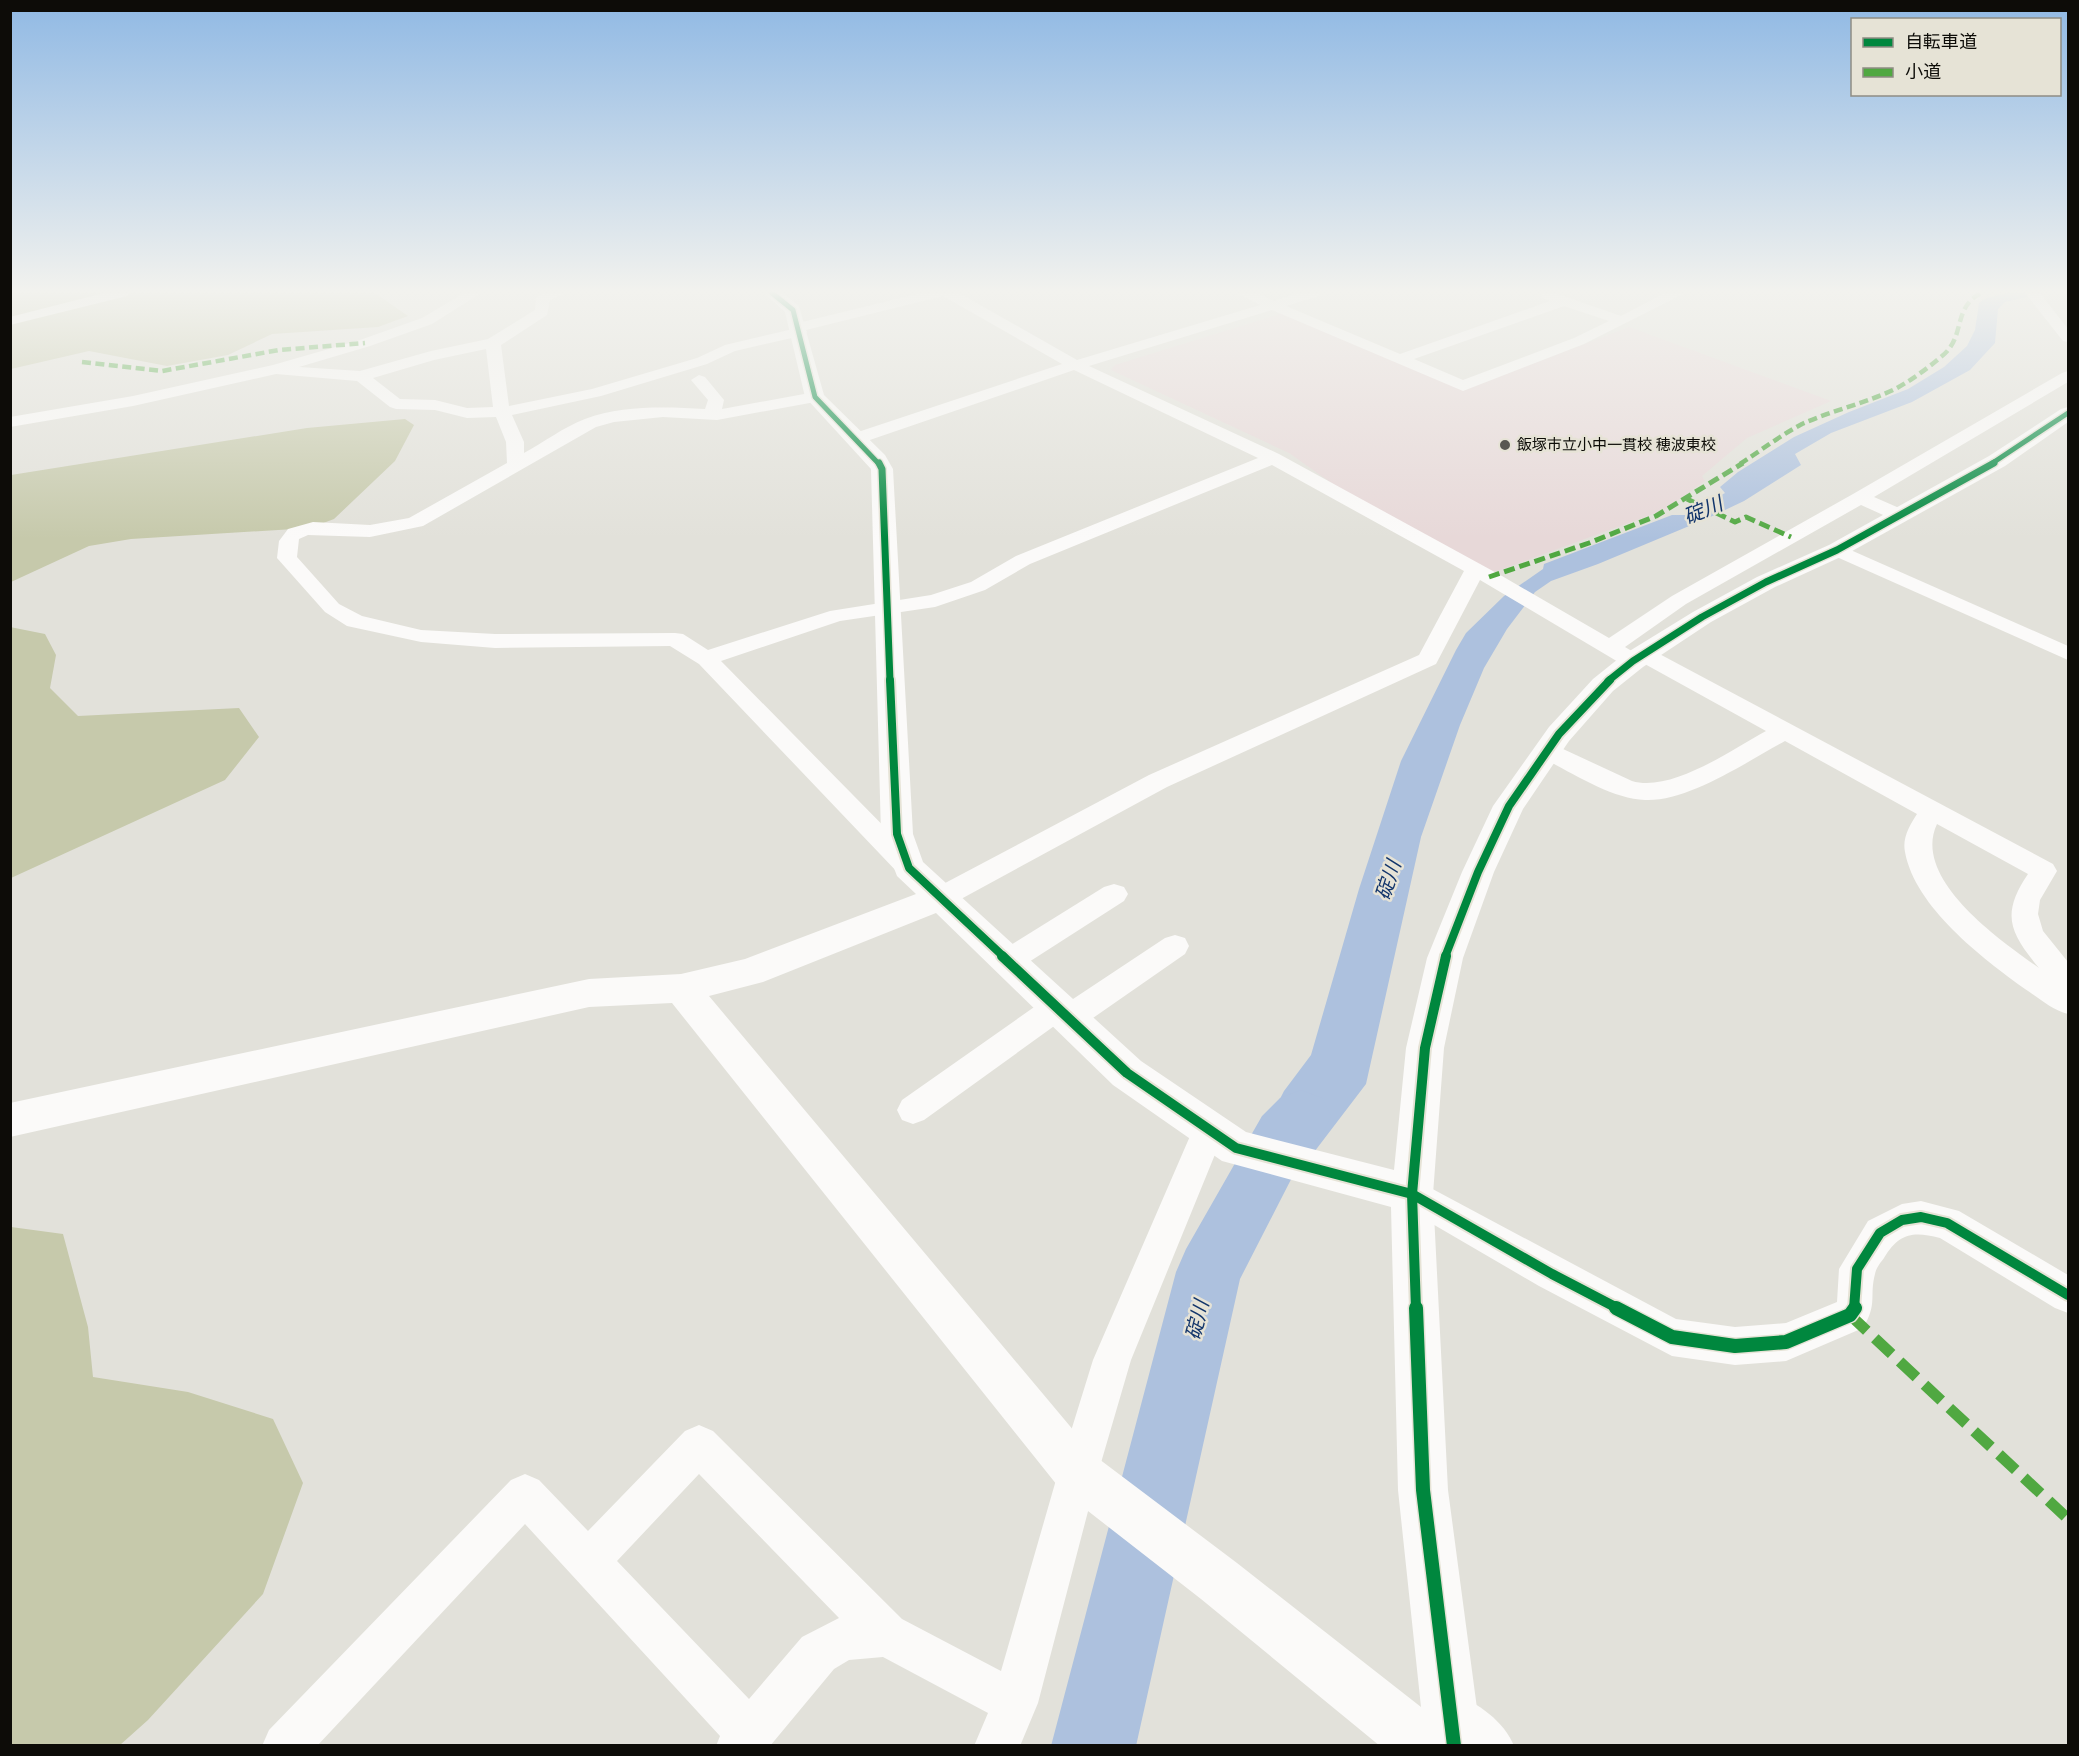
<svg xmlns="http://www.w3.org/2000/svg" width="2079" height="1756" viewBox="0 0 2079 1756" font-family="Rubik,'Noto Sans JP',sans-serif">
<rect width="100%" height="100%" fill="#e2e1da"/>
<path fill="#e7d8d8" d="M1283,313L1465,390L1629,327L1831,401L1747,438L1702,476L1705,481L1664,510L1492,573L1340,489L1289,453L1111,370L1115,365Z"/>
<g fill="#c6c9ab">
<path d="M10,293H375L408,316L378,327L272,334L228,355L167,366L89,351L11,369Z"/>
<path d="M405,419L414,425L395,461L334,519L310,528L131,539L89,546L11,582V475L307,428Z"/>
<path d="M10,627L45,634L56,655L50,688L78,716L239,708L259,737L225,780L11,878Z"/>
<path d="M11,1227L63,1234L88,1327L93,1377L188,1392L273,1419L303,1483L263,1594L148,1720L120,1745H11Z"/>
</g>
<path fill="#adc1de" d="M2007,293H2045L2005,302L1998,309L1995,343L1970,370L1912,402L1831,433L1795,454L1801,465L1744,501L1706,519L1598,564L1551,581L1535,592L1507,629L1484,668L1460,725L1421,837L1366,1084L1305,1164L1253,1152L1284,1091L1311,1055L1359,889L1401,761L1456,650L1466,633L1504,596L1543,569L1544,564L1672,515H1686L1725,493L1720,487L1738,472L1794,437L1849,412L1908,389L1944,367L1967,346L1975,330L1979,303L1984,299Z"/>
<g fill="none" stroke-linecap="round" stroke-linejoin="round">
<path fill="#adc1de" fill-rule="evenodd" d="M1301,1090L1322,1098L1331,1116L1322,1134L1304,1154L1240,1279L1136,1746H1051L1176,1272L1186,1249L1262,1116L1280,1098Z"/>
<g fill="#fbfaf9" fill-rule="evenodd">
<path d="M104,293H129L127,296L10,325V317Z"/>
<path d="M464,293H481L432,324L370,346L299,367L360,371L431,351L488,339L535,310L536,298L543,293H565L550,300L547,315L501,345L509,406L592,389L697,358L725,345L793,329L794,324L921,293H959L1077,360L1260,305L1237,293H1257L1274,301L1298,293H1321L1319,296L1286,306L1400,354L1550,301L1542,298L1541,293H1555L1621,316L1665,293H1685L1584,344L1463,391L1272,310L1089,366L1279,454L1502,576L1609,638L1672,596L1853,494L2062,373L2068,371V382L1874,497L1906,511L1908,515L1906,519H1892L1861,505L1686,604L1625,647L1635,653L1644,648L1652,650L2053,864L2057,871L2040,900L2038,914L2043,931L2068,962V1014C2052,1010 2039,998 2025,989C1982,958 1915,907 1905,852C1902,838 1910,825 1917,814L1785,741C1748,761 1688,802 1645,800C1611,799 1569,771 1539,756L1536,750L1539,744L1548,742L1632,781C1671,793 1733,749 1766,731L1643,663L1633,668L1625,666L1480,580L1436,664L1167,787L950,905L940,908L930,905L926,898L930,891L1149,775L1419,655L1464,571L1272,465L1030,564L985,590L935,607L840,621L721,661L918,861L922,868L918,875L909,878L900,875L699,664L670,646L495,648L421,642L347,626L325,612L277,558L279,541L288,529L313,522L370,525L409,518L507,463L506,442L496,417L467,418L435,410L396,409L390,407L357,381L276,374L133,406L10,427V417L133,396L273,365L360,340L422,318ZM943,296L1062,364L849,435L846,439L849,443H861L1074,370L1258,458L1016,556L971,582L931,595L830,611L708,650L683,634L675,633L495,634L421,630L362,616L339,604L297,557L299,539L308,535L370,537L423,526L596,427L614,422L663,417L717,420L815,402L823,397L815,392L722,409L724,400L705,377L699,375L691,380L708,400L705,409C666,407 623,405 585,419C564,427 544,442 524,453V442L512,415L601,396L707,364L735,351L805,335L807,332L806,330ZM1564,306L1609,321L1574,338L1463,380L1414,359ZM486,349L493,407L467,408L435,400L400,399L373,378L434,360ZM1937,824L2028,874C2001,914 2009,932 2039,968C2001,941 1911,879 1937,824Z"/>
<path d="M2025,293H2040L2068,329V342L2063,341Z"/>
<path d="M1837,544L2068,646V660L1830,554L1827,550L1830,546Z"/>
<path d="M1114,884L1124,887L1128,894L1124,901L1018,969L1008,972L998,969L994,961L998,953L1104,887Z"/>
<path d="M1175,935L1185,938L1189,946L1185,954L1080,1027L1069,1030L1057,1024L924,1120L913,1124L902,1120L897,1110L902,1100L1047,998L1058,995L1069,998L1070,1001L1165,938Z"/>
<path d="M1209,1116L1221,1120L1225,1130L1131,1360L1098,1473L1038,1703L1020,1746H974L988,1713L883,1657L849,1660L834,1669L770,1746H716L720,1736L525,1524L317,1746H262L269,1730L511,1480L525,1474L539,1480L588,1531L685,1431L699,1425L713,1431L902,1619L1001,1671L1058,1473L1093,1360L1197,1120ZM699,1474L839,1618L802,1637L749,1699L617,1561Z"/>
<path d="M1412,1178L1676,1319L1735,1327L1786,1323L1837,1302L1839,1269L1868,1221L1902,1204L1921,1201L1959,1211L2068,1275V1313L2055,1308L1940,1238C1913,1231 1899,1233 1884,1258C1881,1262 1876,1268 1875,1274C1869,1297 1878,1303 1863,1328L1786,1361L1735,1365L1672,1356L1539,1286L1400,1205L1395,1194L1400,1183Z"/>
<path d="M1453,1693C1478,1703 1504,1721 1514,1746H1453L1437,1732L1430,1716L1437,1700Z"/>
</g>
<path fill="#fbfaf9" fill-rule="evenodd" d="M764,293H783L799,306L824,395L885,455L893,469L913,834L923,862L1141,1061L1246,1132L1394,1170L1406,1048L1427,958L1462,872L1493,806L1549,727L1593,679L1623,655L1693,612L1757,577L1829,545L1989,456L2061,409L2068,407V422L2005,466L1845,555L1775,587L1711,622L1643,667L1613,691L1569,741L1523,809L1494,872L1463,958L1444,1048L1433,1194L1448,1490L1482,1746H1380L1201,1599L1061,1490L672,1003L589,1007L10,1137V1103L589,979L681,974L745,959L916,894L897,876L881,834L871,469L805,397L785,312ZM936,913L1113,1085L1222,1161L1391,1207L1398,1490L1421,1707L1237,1563L1095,1456L709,996L763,982Z"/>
<g stroke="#50a841" stroke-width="4.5" stroke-dasharray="9 4.5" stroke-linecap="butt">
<path d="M82,362L162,371L279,350L365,343"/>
<path d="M1740,464C1760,451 1781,435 1802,424C1833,410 1867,403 1897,388C1913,379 1928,368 1942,356C1966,337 1952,308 1981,293"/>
</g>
<g stroke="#50a841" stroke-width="5" stroke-dasharray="11 5" stroke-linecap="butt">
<path d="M1687,499L1735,522L1746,517L1791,537"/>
<path d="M1489,577L1589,543L1656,516L1743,463"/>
</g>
<path stroke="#50a841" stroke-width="11" stroke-dasharray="23 11" stroke-linecap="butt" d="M1850,1315L2068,1519"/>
<g stroke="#e6e3d6" stroke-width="8">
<g id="cycleway-far4">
<path d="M772,293L793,310L815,397L879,464"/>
<path d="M1991,464L2068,413"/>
</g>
</g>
<g stroke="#e6e3d6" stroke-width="10">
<g id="cycleway-far3">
<path d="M879,463L882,469L890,681"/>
<path d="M1608,681L1633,661L1702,617L1766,582L1837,550L1994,463"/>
</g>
</g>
<g stroke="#e6e3d6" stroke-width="12">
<g id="cycleway-far2">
<path d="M890,680L897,834L909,868L1004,957"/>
<path d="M1445,957L1478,872L1509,806L1559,734L1610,680"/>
</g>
</g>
<g stroke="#e6e3d6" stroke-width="14">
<g id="cycleway-far1">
<path d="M1002,956L1127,1073L1236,1148L1412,1194L1552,1274L1619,1309"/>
<path d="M1416,1309L1412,1194L1425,1048L1446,956"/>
<path d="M1854,1309L1857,1269L1880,1233L1902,1220L1921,1217L1947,1223L2068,1295"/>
</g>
</g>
<g stroke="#e6e3d6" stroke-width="17">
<g id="cycleway">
<path d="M1416,1308L1423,1490L1454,1746"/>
<path d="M1616,1308L1672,1337L1735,1346L1786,1342L1850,1315L1855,1308"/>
</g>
</g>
<use href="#cycleway-far4" stroke="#00873e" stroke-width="5"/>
<use href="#cycleway-far3" stroke="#00873e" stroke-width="7"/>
<use href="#cycleway-far2" stroke="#00873e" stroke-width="8"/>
<use href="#cycleway-far1" stroke="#00873e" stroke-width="10"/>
<use href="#cycleway" stroke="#00873e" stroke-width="14"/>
</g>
<linearGradient id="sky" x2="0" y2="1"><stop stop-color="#90b9e4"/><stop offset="0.54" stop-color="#f2f2ee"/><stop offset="1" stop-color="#f2f2ee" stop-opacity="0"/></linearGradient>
<rect width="2079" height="539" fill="url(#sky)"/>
<circle fill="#585752" stroke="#e6e3d6" stroke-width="2" cx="1505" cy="445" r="6"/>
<g text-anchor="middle" stroke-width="5" stroke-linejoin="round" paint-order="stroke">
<g font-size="15" fill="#0d0c08" stroke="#e6e3d6" text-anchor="start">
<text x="1517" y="450">飯塚市立小中一貫校 穂波東校</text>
</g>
<g font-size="20" font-style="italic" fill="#12356b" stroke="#e6e3d6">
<text transform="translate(1703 510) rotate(-23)" y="7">碇川</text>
<text transform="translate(1388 880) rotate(-72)" y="7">碇川</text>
<text transform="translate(1197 1320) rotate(-76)" y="7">碇川</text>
</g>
</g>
<rect width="2079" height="1756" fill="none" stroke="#0d0c08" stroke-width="24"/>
<rect x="1851" y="18" width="210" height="78" fill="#e6e3d6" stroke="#8f8d84" stroke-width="1.5"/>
<rect x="1863" y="38" width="30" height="9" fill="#00873e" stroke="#8f8d84" stroke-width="1.5"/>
<text x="1905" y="48" font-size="18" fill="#0d0c08">自転車道</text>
<rect x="1863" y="68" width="30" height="9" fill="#50a841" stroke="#8f8d84" stroke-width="1.5"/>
<text x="1905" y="78" font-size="18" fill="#0d0c08">小道</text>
</svg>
